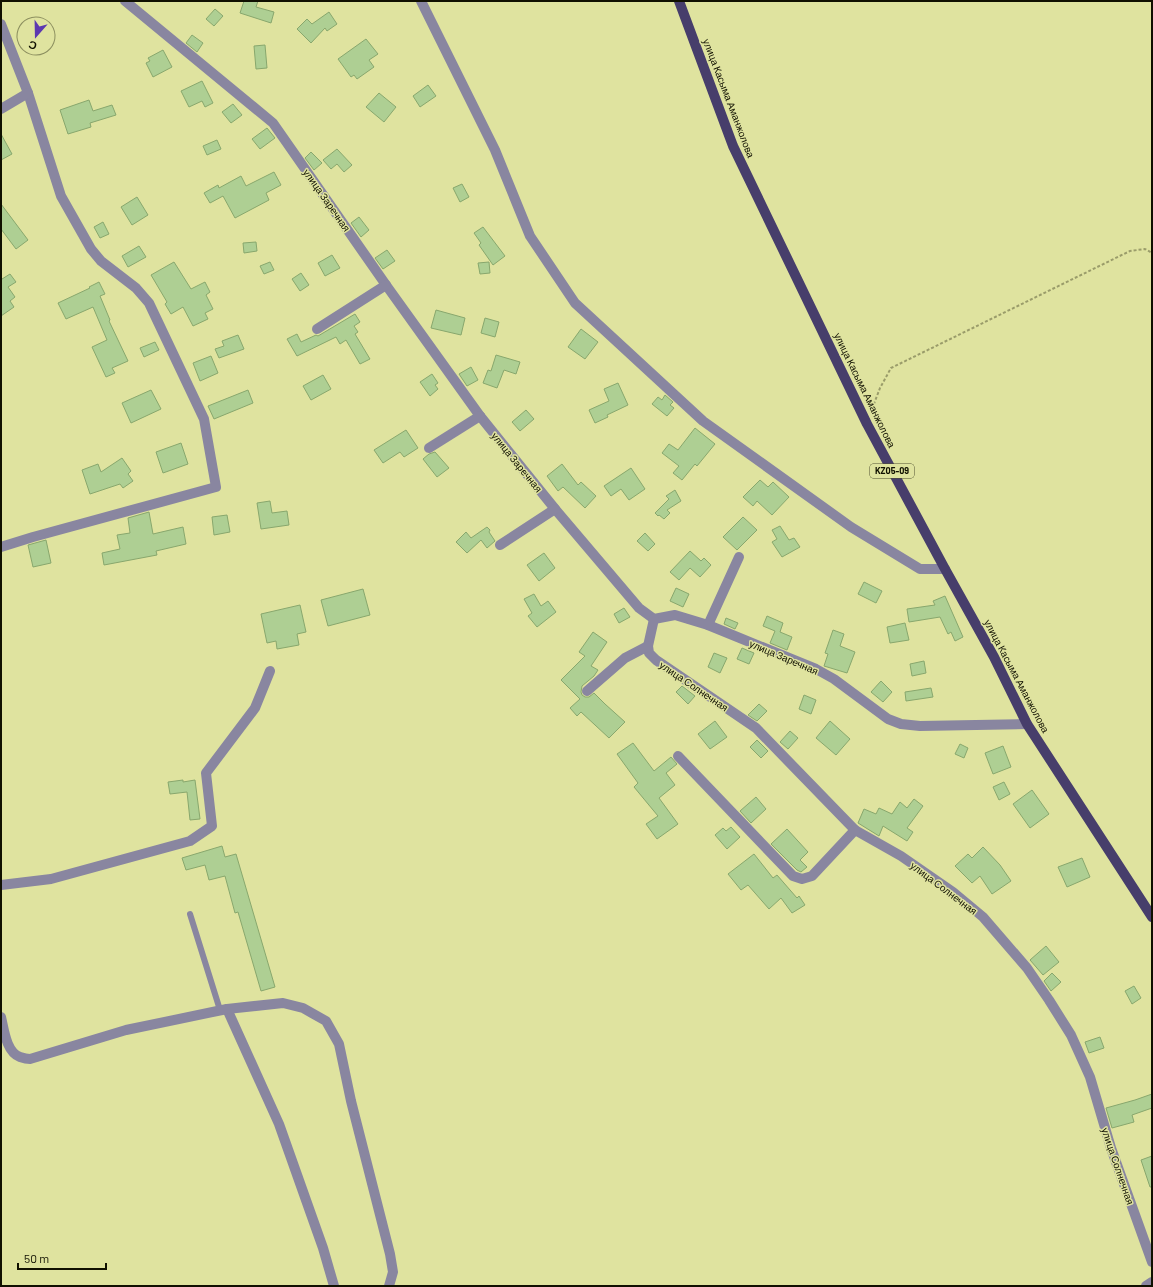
<svg xmlns="http://www.w3.org/2000/svg" width="1153" height="1287" viewBox="0 0 1153 1287" font-family="Barlow,sans-serif">
<rect width="100%" height="100%" fill="#dfe39f"/>
<g fill="#aecf93" stroke="#88a76d">
<path d="M244,1H258L256,7L274,12L271,23L240,13Z"/>
<path d="M215,9L223,16L214,26L206,19Z"/>
<path d="M329,12L337,24L327,31L325,28L311,43L297,29L307,19L312,24Z"/>
<path d="M192,35L203,43L197,52L186,43Z"/>
<path d="M366,39L378,54L369,60L374,67L357,79L354,75L351,77L338,59Z"/>
<path d="M265,45L267,68L256,69L254,46Z"/>
<path d="M163,50L172,67L153,77L146,63L150,61L148,58Z"/>
<path d="M202,81L213,103L205,107L202,101L189,107L181,91Z"/>
<path d="M428,85L436,96L420,107L413,96Z"/>
<path d="M379,93L396,107L384,122L366,107Z"/>
<path d="M89,100L93,111L112,105L116,115L90,123L91,127L68,134L60,110Z"/>
<path d="M233,104L242,115L231,123L222,112Z"/>
<path d="M267,128L275,138L260,149L252,139Z"/>
<path d="M1,134L12,154L1,160Z"/>
<path d="M217,140L221,149L207,155L203,146Z"/>
<path d="M337,149L352,165L344,172L337,164L331,169L323,160Z"/>
<path d="M311,152L322,163L314,170L305,158Z"/>
<path d="M274,172L281,185L266,193L269,200L235,218L223,196L210,203L204,193L218,185L219,188L241,176L246,186Z"/>
<path d="M462,184L469,197L460,202L453,188Z"/>
<path d="M137,197L148,215L132,225L121,207Z"/>
<path d="M1,204L28,240L16,249L1,229Z"/>
<path d="M359,217L369,230L361,237L351,223Z"/>
<path d="M103,222L109,234L100,238L94,227Z"/>
<path d="M483,227L505,256L493,265L479,245L481,243L474,233Z"/>
<path d="M256,242L257,251L244,253L243,243Z"/>
<path d="M139,246L146,257L128,267L122,256Z"/>
<path d="M387,250L395,261L383,269L375,258Z"/>
<path d="M332,255L340,268L325,276L318,263Z"/>
<path d="M174,262L191,289L205,282L210,292L206,295L213,309L205,313L208,319L193,326L183,307L171,314L165,304L167,302L151,275Z"/>
<path d="M270,262L274,270L264,274L260,266Z"/>
<path d="M489,262L490,273L480,274L478,263Z"/>
<path d="M301,273L309,285L300,291L292,279Z"/>
<path d="M10,274L16,282L8,287L15,297L10,301L14,307L1,316V277L2,279Z"/>
<path d="M99,282L105,294L100,296L110,320L109,321L128,361L112,368L115,373L106,377L92,347L107,340L93,307L66,319L58,303L90,288L89,287Z"/>
<path d="M436,310L465,318L461,335L431,328Z"/>
<path d="M355,314L360,322L354,326L358,332L355,334L370,359L360,364L346,340L340,344L336,337L297,356L287,339L297,334L301,342L316,335L318,336Z"/>
<path d="M485,318L499,322L495,337L481,333Z"/>
<path d="M581,329L598,342L585,359L568,347Z"/>
<path d="M238,335L244,349L219,358L215,349L224,346L222,341Z"/>
<path d="M155,342L159,350L144,357L140,348Z"/>
<path d="M496,355L520,362L516,374L504,370L497,388L483,383L488,370L491,371Z"/>
<path d="M211,356L218,373L200,381L193,363Z"/>
<path d="M471,367L478,380L467,386L459,374Z"/>
<path d="M432,374L438,383L435,385L438,389L430,396L420,382Z"/>
<path d="M323,375L331,389L311,400L303,386Z"/>
<path d="M618,383L628,405L607,415L608,417L595,423L589,410L609,401L604,389Z"/>
<path d="M151,390L161,409L131,423L122,403Z"/>
<path d="M248,390L253,403L214,419L208,406Z"/>
<path d="M665,395L673,402L670,405L674,408L667,416L652,404L658,397L662,400Z"/>
<path d="M526,410L534,419L520,431L512,422Z"/>
<path d="M695,428L715,444L697,466L695,464L682,480L673,473L679,466L662,453L669,444L678,450Z"/>
<path d="M406,430L418,448L404,457L400,452L383,463L374,450Z"/>
<path d="M181,443L188,464L163,473L156,452Z"/>
<path d="M435,452L449,468L437,477L423,459L429,454Z"/>
<path d="M122,458L131,471L128,474L133,481L123,488L120,484L90,494L82,470L98,464L101,472Z"/>
<path d="M562,464L578,485L581,482L596,496L585,508L563,487L558,491L547,476Z"/>
<path d="M631,468L645,489L629,500L621,489L611,496L604,486Z"/>
<path d="M760,480L768,487L773,482L789,497L772,515L757,501L753,506L743,497Z"/>
<path d="M675,490L681,501L667,510L670,513L664,519L659,515L658,516L655,513L669,499L666,496Z"/>
<path d="M270,501L272,513L287,511L289,525L261,529L257,503Z"/>
<path d="M149,512L153,534L183,527L186,544L156,551L157,555L104,565L102,553L120,549L117,535L130,533L128,518Z"/>
<path d="M227,515L230,532L214,535L212,517Z"/>
<path d="M743,517L757,530L737,550L723,537Z"/>
<path d="M780,526L789,540L794,538L800,547L782,557L772,542L777,539L772,530Z"/>
<path d="M487,527L490,530L489,532L495,541L487,548L481,540L467,553L456,542L466,532L471,538Z"/>
<path d="M645,533L655,544L648,551L637,541Z"/>
<path d="M46,540L51,563L33,567L28,545Z"/>
<path d="M690,551L701,561L704,558L711,565L700,577L690,568L679,580L670,572Z"/>
<path d="M544,553L555,568L539,581L527,565Z"/>
<path d="M864,582L882,591L876,603L858,594Z"/>
<path d="M676,588L689,594L683,607L670,601Z"/>
<path d="M363,589L370,615L328,626L321,600Z"/>
<path d="M534,594L541,606L548,601L556,612L537,627L528,616L532,613L524,599Z"/>
<path d="M945,596L963,637L955,641L951,632L948,634L940,617L909,622L907,609L935,605L933,601Z"/>
<path d="M300,605L306,632L297,634L299,645L277,649L276,641L267,643L261,614Z"/>
<path d="M624,608L630,617L619,623L614,614Z"/>
<path d="M767,616L783,623L780,632L792,637L787,650L770,643L775,631L763,626Z"/>
<path d="M726,618L738,623L735,629L724,624Z"/>
<path d="M905,623L909,640L890,643L887,627Z"/>
<path d="M833,630L844,634L840,646L855,652L847,673L824,666L828,654L825,653Z"/>
<path d="M593,632L607,642L591,666L598,670L594,676L582,686L581,692L582,695L585,697H589L594,693L605,704L625,722L609,738L581,712L577,716L570,708L580,699L561,680L585,656L579,652Z"/>
<path d="M742,648L754,653L749,664L737,659Z"/>
<path d="M714,653L727,658L720,673L708,667Z"/>
<path d="M924,661L926,673L912,676L910,664Z"/>
<path d="M881,681L892,692L883,702L871,692Z"/>
<path d="M682,686L695,696L688,704L676,692Z"/>
<path d="M931,688L933,697L906,701L905,692Z"/>
<path d="M804,695L816,700L811,714L799,709Z"/>
<path d="M759,704L767,711L757,721L748,715Z"/>
<path d="M715,721L727,737L710,749L698,734Z"/>
<path d="M830,721L850,739L836,755L816,738Z"/>
<path d="M790,731L798,738L788,749L780,742Z"/>
<path d="M757,740L768,751L761,758L750,747Z"/>
<path d="M633,743L654,771L671,757L677,764L666,773L675,785L659,798L678,824L657,839L646,824L658,816L634,787L638,783L617,754Z"/>
<path d="M960,744L968,748L964,758L955,754Z"/>
<path d="M1003,746L1011,767L993,774L985,753Z"/>
<path d="M183,780V782L195,780L200,819L190,820L187,792L170,794L168,782Z"/>
<path d="M1004,782L1010,794L999,800L993,787Z"/>
<path d="M1032,790L1049,814L1030,828L1013,804Z"/>
<path d="M756,797L766,809L751,823L740,811Z"/>
<path d="M914,799L923,806L907,828L913,832L907,841L883,826L879,836L858,823L864,809L876,814L879,808L892,814L900,802L907,808Z"/>
<path d="M731,827L740,837L727,849L715,835L723,828L726,831Z"/>
<path d="M787,829L808,852L800,860L807,867L801,872L797,870L771,844Z"/>
<path d="M222,846L225,857L236,854L275,987L261,991L238,912L235,913L225,876L209,880L205,865L186,870L182,858Z"/>
<path d="M983,847L1000,865L1011,881L992,894L980,876L972,883L955,866L968,854L972,858Z"/>
<path d="M754,854L773,878L777,875L797,898L799,896L805,905L792,913L781,898L769,909L748,885L741,890L728,874Z"/>
<path d="M1082,858L1090,877L1067,887L1058,867Z"/>
<path d="M1046,946L1059,962L1043,975L1030,960Z"/>
<path d="M1052,973L1061,982L1051,991L1044,981Z"/>
<path d="M1134,986L1141,998L1132,1004L1125,991Z"/>
<path d="M1100,1037L1104,1048L1089,1053L1085,1042Z"/>
<path d="M1152,1094V1108L1132,1115L1134,1122L1112,1128L1106,1108L1135,1100Z"/>
<path d="M1152,1156V1187H1150L1141,1160Z"/>
</g>
<g fill="none" stroke-linecap="round" stroke-linejoin="round">
<path stroke="#9a9c6a" stroke-width="2" stroke-dasharray="3 2" stroke-linecap="butt" d="M872,409L880,388L891,368L1130,251L1145,249L1152,253"/>
<path stroke="#8986a0" stroke-width="6" d="M190,914L220,1010"/>
<g stroke="#8986a0" stroke-width="10">
<path d="M125,1L273,123L386,285L480,416L555,509L639,608L654,619L675,615L708,625L816,669L834,679L888,719L901,724L920,726L1027,724"/>
<path d="M421,1L495,150L530,236L575,303L703,421L851,527L920,569H945"/>
<path d="M1,24L28,93L61,196L91,249L101,261L136,288L149,303L204,419L216,487L33,537L1,547"/>
<path d="M1,109L28,93"/>
<path d="M317,329L386,285"/>
<path d="M429,448L480,416"/>
<path d="M500,545L555,509"/>
<path d="M654,619L648,646L649,653L656,660L756,728L855,830L901,856L953,892L983,917L1027,968L1049,1000L1071,1035L1090,1077L1111,1148L1152,1262"/>
<path d="M708,625L739,557"/>
<path d="M587,691L625,658L648,646"/>
<path d="M678,756L793,876L802,879L812,876L855,830"/>
<path d="M1,885L51,879L190,841L212,826L206,773L255,708L270,671"/>
<path d="M227,1009L279,1124L323,1248L334,1286"/>
<path d="M1,1017C4,1029 6,1052 20,1057C23,1058 27,1059 30,1059L126,1030L227,1009L283,1003L303,1008L326,1021L339,1044L351,1101L390,1254L393,1272L389,1286"/>
<path d="M1146,1286L1152,1282"/>
</g>
<path stroke="#473e6b" stroke-width="10" d="M679,1L733,146L867,424L945,569L994,657L1027,724L1152,917"/>
</g>
<g text-anchor="middle" stroke-width="3" stroke-linejoin="round" paint-order="stroke">
<rect fill="#dfe39f" stroke="#4e4f30" stroke-width="1" x="870" y="464" width="44" height="14" rx="3"/>
<g font-size="9" font-weight="bold" fill="#101000">
<text x="892" y="474">KZ05-09</text>
</g>
<g font-size="10" fill="#101000" stroke="#dfe39f">
<text transform="translate(729 98) rotate(69)" y="4">улица Касыма Аманжолова</text>
<text transform="translate(327 200) rotate(55)" y="4">улица Заречная</text>
<text transform="translate(865 390) rotate(64)" y="4">улица Касыма Аманжолова</text>
<text transform="translate(517 462) rotate(51)" y="4">улица Заречная</text>
<text transform="translate(784 657) rotate(23)" y="4">улица Заречная</text>
<text transform="translate(1017 676) rotate(62)" y="4">улица Касыма Аманжолова</text>
<text transform="translate(694 686) rotate(34)" y="4">улица Солнечная</text>
<text transform="translate(944 888) rotate(37)" y="4">улица Солнечная</text>
<text transform="translate(1118 1166) rotate(71)" y="4">улица Солнечная</text>
</g>
</g>
<rect width="1153" height="1287" fill="none" stroke="#101000" stroke-width="4"/>
<g transform="translate(36 36) rotate(200)"><circle r="19" fill="#dfe39f" stroke="#8c8f5f"/>
<path d="M0-3L7 15L0 10L-7 15Z" fill="#5c38b0"/>
<text y="-6" font-size="11" font-weight="bold" text-anchor="middle" fill="#101000">С</text>
</g>
<path d="M18 1263v6h88v-6" fill="none" stroke="#101000" stroke-width="2"/>
<text x="24" y="1263" font-size="12" fill="#101000" stroke="#dfe39f" stroke-width="3" paint-order="stroke">50 m</text>
</svg>
